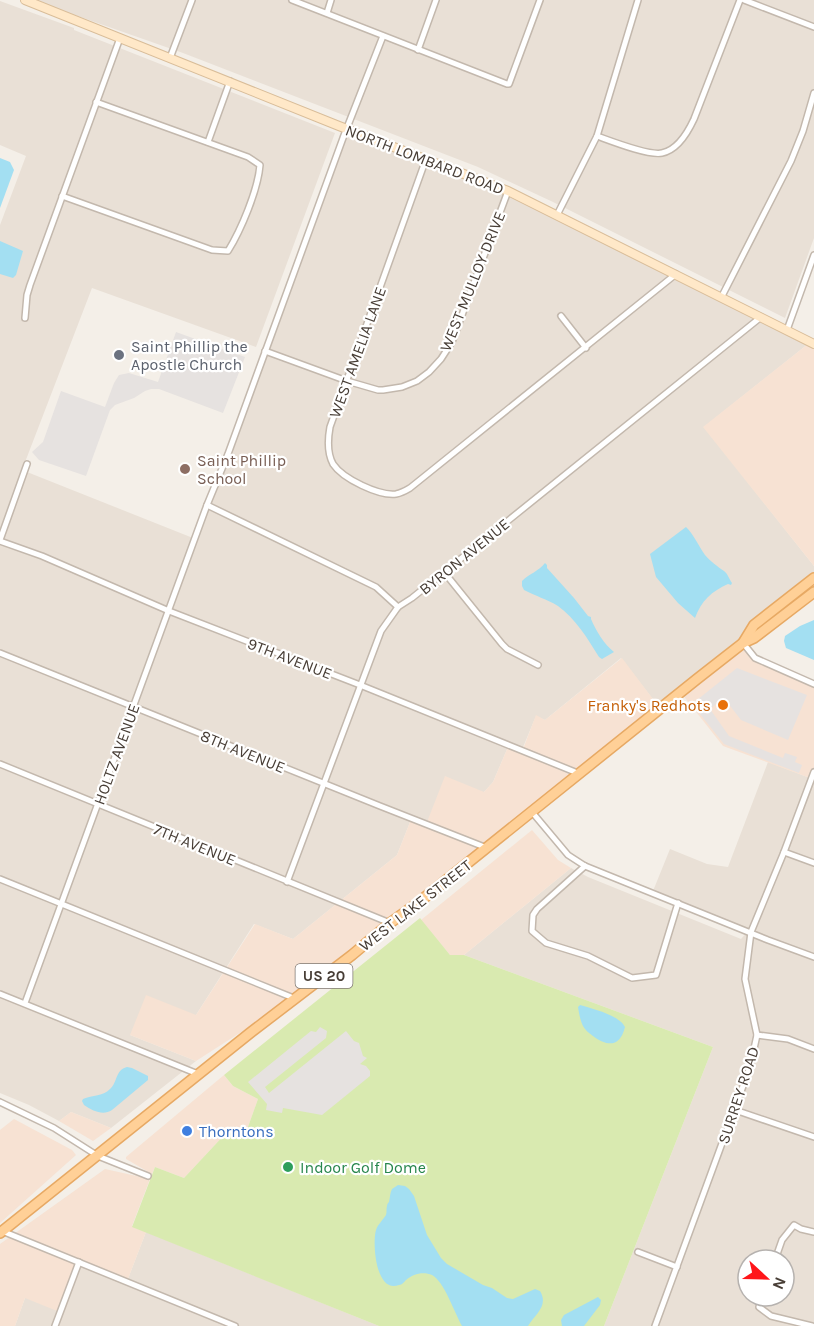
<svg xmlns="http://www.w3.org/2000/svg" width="814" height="1326" viewBox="0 0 814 1326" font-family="Karla,sans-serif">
<rect width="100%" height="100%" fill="#f4efe8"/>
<g fill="#e9e0d6" fill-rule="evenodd">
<path d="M32,0H814V238L785,318L553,202L478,167L183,53Z"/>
<path d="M0,1L74,28V30L335,133L256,347L92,288L22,470L198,540L347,130L509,195L808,344L704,427L814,566V574L659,707L621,658L545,720L536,716L521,752L508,747L493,782L484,792L427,823L412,817L397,855L293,939L254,924L196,1015L130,1035L196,1061L111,1128L71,1112L59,1121L29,1105L0,1093V225L26,156L0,145Z"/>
<path d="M768,762L810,778L814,768V1326H604L713,1047L464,955L571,868L588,877L741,939L749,930L653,891L670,849L707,864L728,867ZM748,1260H784V1296H748Z"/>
<path d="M146,1232L379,1326H15L25,1298L79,1265L126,1284Z"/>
</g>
<g fill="#f7e2d3">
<path d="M808,344L814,347V566L703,427Z"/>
<path d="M743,644L754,659L814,685V768L810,778L723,746L682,694Z"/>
<path d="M622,658L659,707L580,772L523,749L536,715L545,720Z"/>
<path d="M508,747L576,774L296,997L196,1061L130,1035L146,995L196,1015L255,924L293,939L397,855L412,817L427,822L445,776L484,792L493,782Z"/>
<path d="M532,830L558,860L571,868L464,955H450L421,920Z"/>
<path d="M224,1075L233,1086L258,1099L244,1138L227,1132L184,1178L155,1167L152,1174L126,1159V1157Z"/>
<path d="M71,1112L111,1128L93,1141L59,1121Z"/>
<path d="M14,1119L72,1150L76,1155L0,1223V1130Z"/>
<path d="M105,1169L150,1179L132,1226L146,1232L126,1284L79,1266L62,1313L25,1298L15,1326H0V1244Z"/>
</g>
<path fill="#d9eab0" d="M420,918L450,955H464L713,1047L604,1326H379L132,1227L155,1167L184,1178L227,1132L244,1138L258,1099L233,1086L224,1075Z"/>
<g fill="#e6e2e0">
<path d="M176,332L245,357L223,413L159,389H151L145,391L134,398L115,405L110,410L86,476L39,460L32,452L43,442L61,391L105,407L114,383L119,375L129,373L158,382Z"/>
<path d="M737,668L807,695L788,740L741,720L724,698L710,709L729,736L783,758L785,753L797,757L795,762L802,765L799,773L724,744L692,704Z"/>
<path d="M320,1027L327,1031L326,1038L265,1087L269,1093L346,1031L354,1041L359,1043L363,1056L367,1058L360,1064L366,1066L370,1071V1076L322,1115L283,1108L282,1113L266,1110L267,1104L248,1082L311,1031L316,1032Z"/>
</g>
<g fill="#a3dff2">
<path d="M0,158L10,162L14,170L0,208Z"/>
<path d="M0,241L23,251L16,275L13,278L0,274Z"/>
<path d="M686,527C694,535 698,545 705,555C711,562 717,566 724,571C728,574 729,579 732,583L731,585L728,584C712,591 701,601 695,618L678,603L656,577L650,554Z"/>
<path d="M545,563L547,565V568L574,598L588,616L591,617V619C596,631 604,644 614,652L602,659L599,657C588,639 575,618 558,606C547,599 535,596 524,590L522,586V581C529,574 539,571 545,563Z"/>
<path d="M814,620V660L786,648L784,641L785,636L800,626Z"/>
<path d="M580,1005C593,1009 619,1015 625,1027C620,1047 608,1047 593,1036C589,1033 585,1030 583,1026C580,1020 579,1013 578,1007Z"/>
<path d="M127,1067L132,1068L148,1076V1080L112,1110C103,1116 93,1111 84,1105L82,1101L83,1099C92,1095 104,1096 110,1089C118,1082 115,1070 127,1067Z"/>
<path d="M398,1185L405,1186L409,1189L414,1196L427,1235L441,1258L447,1264L483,1285L492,1288L507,1298L513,1299L535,1289L540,1291C549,1306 535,1314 528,1326H462C455,1314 444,1281 432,1275C423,1271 413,1274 406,1280C404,1282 402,1285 399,1285C376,1294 372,1244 376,1230C378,1224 383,1220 386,1215C387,1212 386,1209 387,1206C387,1204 388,1203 389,1202C390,1197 390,1193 392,1189Z"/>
<path d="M598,1297L601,1300L600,1305L584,1326H562L561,1320L564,1315Z"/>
</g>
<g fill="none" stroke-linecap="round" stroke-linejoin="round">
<g stroke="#c3b8ad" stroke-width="8">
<g id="street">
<path d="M292,0L507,84H509L540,0"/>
<path d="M744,0L814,27"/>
<path d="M327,13L331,0"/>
<path d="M418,50L436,0"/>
<path d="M170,58L192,0"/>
<path d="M597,136C611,141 649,156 662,153C677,150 688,132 694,119L740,0"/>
<path d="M208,142L230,81"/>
<path d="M426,159L330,427C328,438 327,453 333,464C343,479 379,496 396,494C401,493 405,491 410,488L676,274"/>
<path d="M62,196L212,250L228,251C241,230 258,190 260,165L248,157L96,102"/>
<path d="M557,215L597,136L638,0"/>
<path d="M721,298L791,161L803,131L814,93"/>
<path d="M561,316L586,348"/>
<path d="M25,318L27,295L30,285L120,38"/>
<path d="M787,330L814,255"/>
<path d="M265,351L347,381L378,390H383L402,387L417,381L429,372L441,359L452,342L508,191"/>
<path d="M207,505L376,587L398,607"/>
<path d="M0,540L27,464"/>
<path d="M0,541L42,556L169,611L360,685L580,774"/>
<path d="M444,572L502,644L507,649L538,665"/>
<path d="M743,643L755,658L814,684"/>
<path d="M0,653L380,806L487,848"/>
<path d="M0,764L390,923"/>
<path d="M532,812L568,855L585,866L768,940L814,957"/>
<path d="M784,852L814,863"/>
<path d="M585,866L537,909L533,915L532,931L546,943L588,956L632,978L656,975L678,903"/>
<path d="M0,879L296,999"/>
<path d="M287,882L381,631L398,607L412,598L761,317"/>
<path d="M0,994L198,1074"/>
<path d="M25,1003L207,505L228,454L343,138L383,36"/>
<path d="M757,1035L788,1039L814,1049"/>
<path d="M0,1102L54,1128L98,1156L148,1176"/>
<path d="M735,1110L814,1137"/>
<path d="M2,1231L235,1326"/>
<path d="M638,1252L677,1267"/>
<path d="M775,1260L782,1240L794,1225L801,1229L814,1232"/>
<path d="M762,1296L759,1307L771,1316L812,1326"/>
<path d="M55,1326L79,1262"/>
<path d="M655,1326L750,1067L757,1035L745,979L751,932L784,852L814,772"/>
</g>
</g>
<g stroke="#d9bd99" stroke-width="10">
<path id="secondary" d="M25,0L339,126L508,191L814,344"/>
</g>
<g stroke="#e7a964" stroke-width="12">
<g id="primary">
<path d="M743,643L754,625L814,578"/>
<path d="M0,1233L250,1033L352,955L390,923L419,902L697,679L743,643L754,638L814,592"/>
</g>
</g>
<use href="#street" stroke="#fff" stroke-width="5"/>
<use href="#secondary" stroke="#ffe8c8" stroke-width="8"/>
<use href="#primary" stroke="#ffd097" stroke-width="9"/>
</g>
<circle fill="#6b7280" stroke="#fff" stroke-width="2" cx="119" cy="355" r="6"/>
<circle fill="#8d6e63" stroke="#fff" stroke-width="2" cx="185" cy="469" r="6"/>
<circle fill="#e8710a" stroke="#fff" stroke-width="2" cx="723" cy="705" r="6"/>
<circle fill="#3f7fe0" stroke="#fff" stroke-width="2" cx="187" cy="1131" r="6"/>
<circle fill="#2e9e5b" stroke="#fff" stroke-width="2" cx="288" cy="1167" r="6"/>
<g text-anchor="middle" stroke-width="4.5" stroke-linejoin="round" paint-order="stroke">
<rect fill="#fff" stroke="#7f7872" stroke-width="1.5" x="295.5" y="964" width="57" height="24" rx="4.5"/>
<g font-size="15" font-weight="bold" fill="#483e36">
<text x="324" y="981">US 20</text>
</g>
<g font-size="16" fill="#483e36" stroke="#fff">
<text transform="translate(425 159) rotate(21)" y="6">NORTH LOMBARD ROAD</text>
<text transform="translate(472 281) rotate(-68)" y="6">WEST MULLOY DRIVE</text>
<text transform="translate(357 352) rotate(-70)" y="6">WEST AMELIA LANE</text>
<text transform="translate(464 556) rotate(-39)" y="6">BYRON AVENUE</text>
<text transform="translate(290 658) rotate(21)" y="6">9TH AVENUE</text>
<text transform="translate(243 751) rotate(22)" y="6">8TH AVENUE</text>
<text transform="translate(116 754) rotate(-70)" y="6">HOLTZ AVENUE</text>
<text transform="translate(195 844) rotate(22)" y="6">7TH AVENUE</text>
<text transform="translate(415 905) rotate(-38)" y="6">WEST LAKE STREET</text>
<text transform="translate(738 1095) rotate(-72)" y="6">SURREY ROAD</text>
</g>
<g font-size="16" fill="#5b616d" stroke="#fff" text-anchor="start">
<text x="131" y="352">Saint Phillip the<tspan x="131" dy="18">Apostle Church</tspan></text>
</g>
<g font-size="16" fill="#785e54" stroke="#fff" text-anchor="start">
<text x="197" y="466">Saint Phillip<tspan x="197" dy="18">School</tspan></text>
</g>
<g font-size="16" fill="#c56008" stroke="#fff" text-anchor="end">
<text x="711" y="711">Franky's Redhots</text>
</g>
<g font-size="16" fill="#366cbe" stroke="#fff" text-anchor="start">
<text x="199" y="1137">Thorntons</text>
</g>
<g font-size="16" fill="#27864d" stroke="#fff" text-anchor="start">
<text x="300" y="1173">Indoor Golf Dome</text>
</g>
</g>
<g transform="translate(766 1278) rotate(112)"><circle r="28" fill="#ffffff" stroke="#b6b2af" stroke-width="1.5"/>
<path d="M0-4.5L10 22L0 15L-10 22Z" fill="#ff1519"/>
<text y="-9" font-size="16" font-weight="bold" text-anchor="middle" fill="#483e36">N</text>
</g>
</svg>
